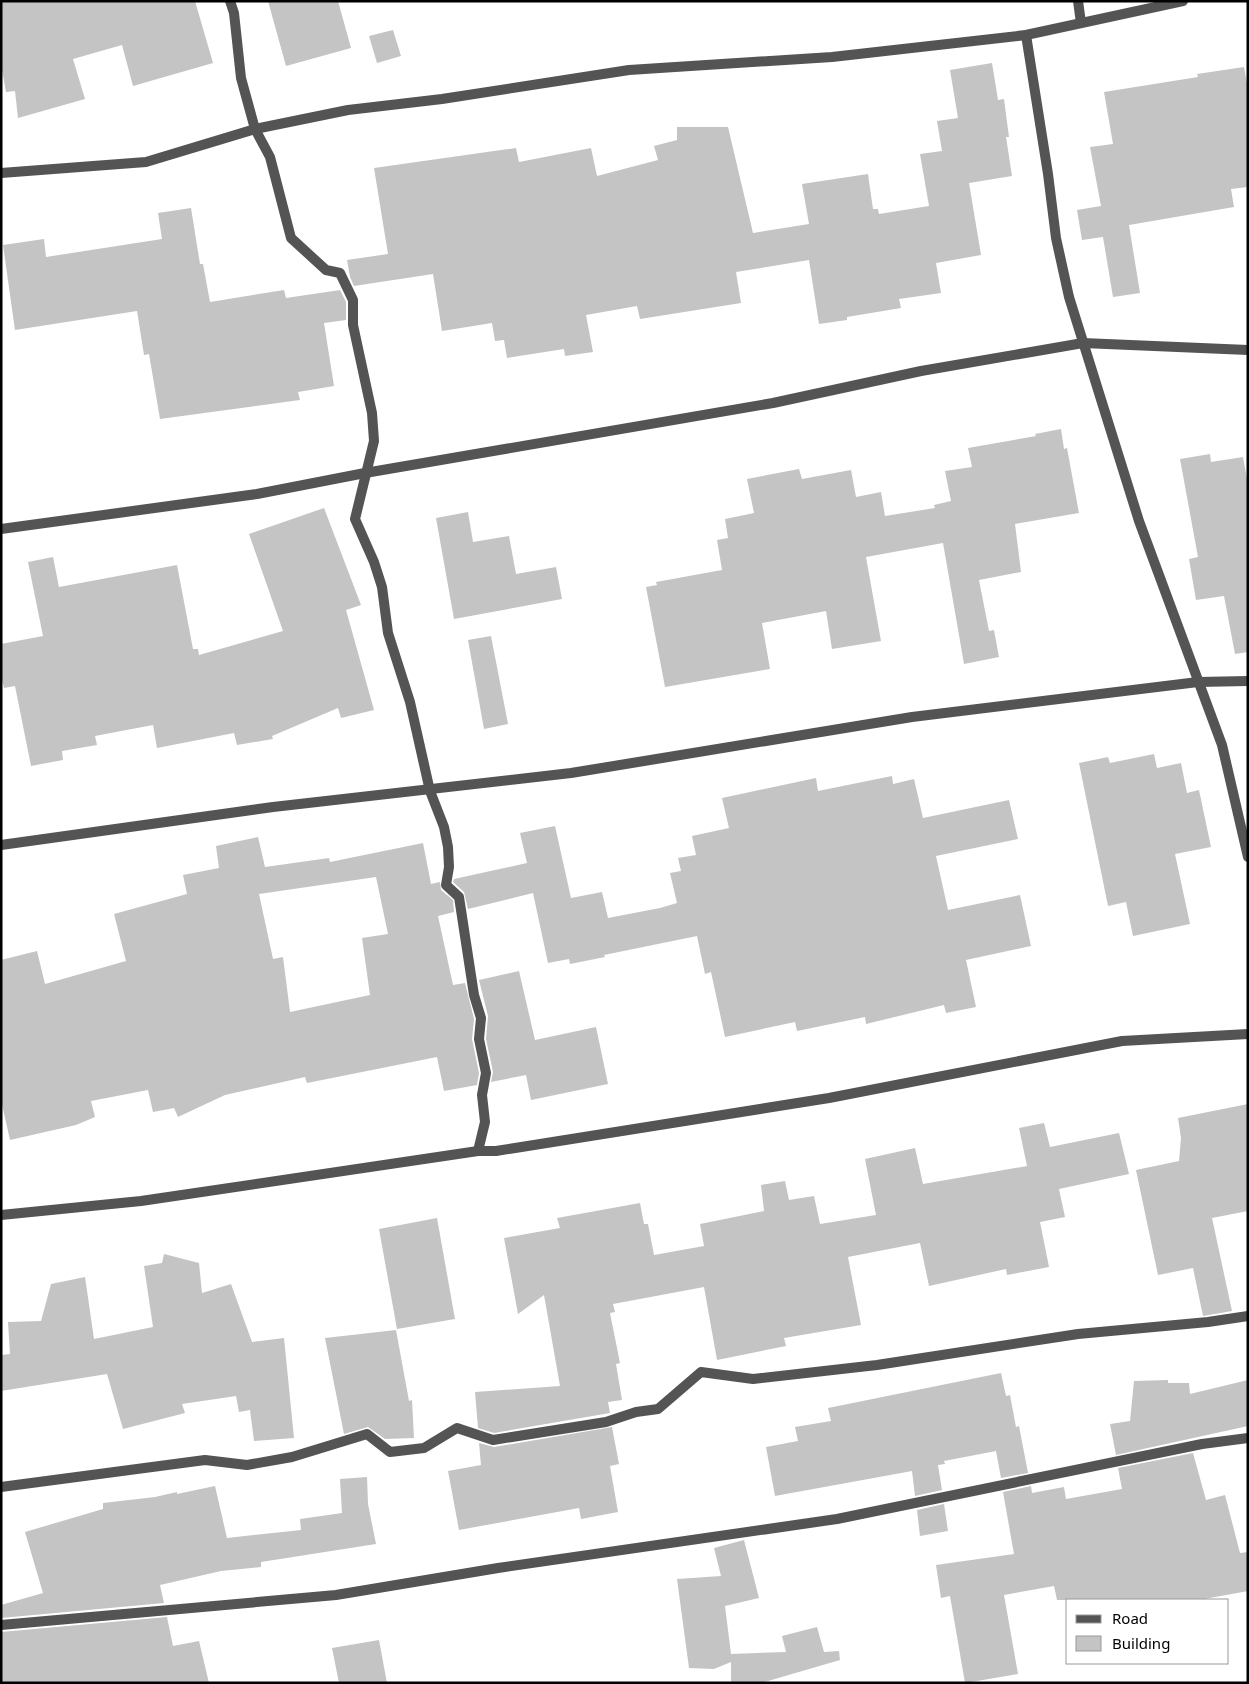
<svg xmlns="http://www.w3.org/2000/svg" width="1249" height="1684" viewBox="0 0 1249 1684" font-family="'Noto Sans',sans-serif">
<rect width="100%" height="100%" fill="#fff"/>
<g fill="#c4c4c4" fill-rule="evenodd">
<path d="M1,1H195L213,63L133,86L122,45L73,59L85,99L18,118L15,91L6,92L1,64Z"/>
<path d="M268,1H338L351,48L286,66Z"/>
<path d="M393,30L401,56L377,63L369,36Z"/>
<path d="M992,63L998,100L1004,99L1009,137H1006L1012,176L969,183L981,255L936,263L941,293L899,299L901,308L847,317V320L819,324L809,260L736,272L741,303L640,319L637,306L586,315L593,352L565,356L564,349L507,358L504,340L495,341L492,323L442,331L433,274L354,286L350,277L347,260L388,254L374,168L516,148L519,162L591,148L597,176L658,160L654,146L677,140V127H728L753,233L809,224L802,184L868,174L873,209H878L879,214L929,206L920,154L942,151L937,121L958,118L950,70Z"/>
<path d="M1244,67L1248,89V187L1231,189L1234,207L1129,225L1140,293L1113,297L1103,237L1082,240L1077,210L1101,206L1090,147L1113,144L1104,92L1198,77L1197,74Z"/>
<path d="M191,208L200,264H203L210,302L284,290L286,298L340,290L346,302V320L324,323L334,386L298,392L300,400L160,419L149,354L144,355L137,311L15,330L3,245L44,239L46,257L162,239L158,213Z"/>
<path d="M1061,429L1064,449L1067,448L1079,513L1015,524L1021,572L979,580L989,631L994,630L999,657L964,664L943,543L866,557L881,641L832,649L826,611L762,623L770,669L665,687L646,587L657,585L656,582L722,570L717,540L728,538L725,519L754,513L747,479L799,469L802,479L851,470L856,497L881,492L885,516L935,508L934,505L951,501L945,471L972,467L968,448L1036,436L1035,434Z"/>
<path d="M1210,454L1211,462L1243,457L1248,485V652L1235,654L1224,596L1196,600L1189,559L1198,557L1180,459Z"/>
<path d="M324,508L361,605L346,610L374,710L341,718L338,708L272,736L273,739L237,745L234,733L157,748L153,725L95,736L97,745L62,751L63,760L31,766L15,686L4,688L1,675V644L43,636L28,562L53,557L59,587L177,565L193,649H198L199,655L283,631L249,534Z"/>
<path d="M468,512L473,542L509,536L516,574L556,567L562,599L454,619L436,518Z"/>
<path d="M491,636L508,724L484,729L468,640Z"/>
<path d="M1154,754L1157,768L1181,763L1187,793L1199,790L1211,847L1175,854L1190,924L1133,936L1126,902L1108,906L1079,763L1108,757L1110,763Z"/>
<path d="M892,776L893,784L914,779L923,818L1009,800L1018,839L936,856L948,910L1020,895L1031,946L966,960L976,1007L946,1013L944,1005L866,1024L865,1017L797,1031L795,1022L725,1037L711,972L705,974L697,936L604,955L605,957L570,964L569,959L548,963L533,893L468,909L464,892L453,882L454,879L527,863L520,833L555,826L571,898L602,892L608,918L660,908L677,903L670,873L681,871L678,858L696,855L692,836L729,828L722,798L816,778L818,791Z"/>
<path d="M258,837L265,867L329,858L330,862L423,843L431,884L440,882L441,890L453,900L454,912L438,916L453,985L465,983L474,1019L472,1039L479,1073L477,1085L444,1091L437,1057L307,1083L305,1077L225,1095L178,1117L174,1108L153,1112L148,1090L91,1101L95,1117L76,1125L10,1140L1,1100V960L37,951L45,984L126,961L114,914L187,894L183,875L219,868L216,846ZM376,877L388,934L362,938L370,995L290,1012L283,957L273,959L259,894Z"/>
<path d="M519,971L535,1040L596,1027L608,1084L531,1100L526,1075L491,1082L493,1072L486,1039L488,1016L479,980Z"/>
<path d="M1248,1104V1211L1212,1218L1232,1311L1203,1316L1193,1268L1158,1275L1136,1170L1179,1161L1181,1138L1178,1118Z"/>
<path d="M1044,1123L1050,1147L1119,1133L1129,1174L1059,1189L1065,1217L1040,1222L1049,1267L1007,1275L1006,1269L929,1286L920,1243L848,1257L861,1325L784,1338L786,1346L717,1360L704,1287L613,1304L615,1312L610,1313L620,1363L616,1364L622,1400L608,1402L610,1413L494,1433L478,1428L475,1392L560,1386L544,1295L518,1314L504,1238L560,1228L557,1218L640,1203L644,1224H648L654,1255L704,1246L700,1224L764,1211L761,1185L785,1181L789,1200L814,1196L820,1224L876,1215L865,1159L915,1148L923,1184L1027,1166L1019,1128Z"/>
<path d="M437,1218L455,1319L397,1329L379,1229Z"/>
<path d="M164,1254L199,1263L202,1293L231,1284L252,1342L284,1338L294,1438L254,1441L250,1410L239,1412L236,1396L182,1404L185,1413L123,1429L107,1374L1,1391V1355L10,1354L8,1322L41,1321L51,1284L85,1277L94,1339L153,1327L144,1266L162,1263Z"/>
<path d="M396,1330L409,1401L412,1400L414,1438L385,1439L368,1427L344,1434L325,1338Z"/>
<path d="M1001,1373L1006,1396L1010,1395L1016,1427L1019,1426L1028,1473L1001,1478L996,1451L944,1461L945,1464L938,1465L942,1490L915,1496L912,1471L775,1496L766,1447L798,1441L795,1427L831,1421L828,1408Z"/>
<path d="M1168,1380V1383H1189L1190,1394L1248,1380V1426L1116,1455L1110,1424L1130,1421L1134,1381Z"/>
<path d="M612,1427L619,1464L610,1466L618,1512L581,1519L579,1508L459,1530L448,1471L481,1465L479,1443L494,1447Z"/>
<path d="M1193,1453L1206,1500L1225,1495L1240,1553L1248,1552V1591L1199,1600H1057L1054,1586L1004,1595L1018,1674L965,1683L950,1596L941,1598L936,1565L1014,1554L1003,1492L1031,1486L1032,1493L1064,1487L1066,1499L1122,1489L1118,1468Z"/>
<path d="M367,1477L368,1504L376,1544L261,1562V1567L221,1571L160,1585L164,1603L1,1618V1605L43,1593L25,1532L103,1509V1503L155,1497L177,1492V1494L215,1486L227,1538L301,1530L300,1519L342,1513L340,1479Z"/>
<path d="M944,1504L948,1531L920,1536L917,1510Z"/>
<path d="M744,1540L759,1598L725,1606L731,1654L786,1652L782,1636L817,1627L824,1652L839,1651L840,1660L761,1683H731V1662L714,1669L689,1668L677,1579L721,1576L714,1548Z"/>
<path d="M167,1617L173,1646L199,1641L209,1683H1V1632Z"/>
<path d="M379,1640L387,1683H339L332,1648Z"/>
</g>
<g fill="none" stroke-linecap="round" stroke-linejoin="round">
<g stroke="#545454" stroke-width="10">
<path d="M230,1L234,13L241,78L255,129L270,157L291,238L326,270L340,273L353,300V325L372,413L374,441L355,519L374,562L382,587L388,633L410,702L430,791L444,827L448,847L449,867L446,885L459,897L474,995L481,1018L479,1039L486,1073L482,1095L485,1122L478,1151"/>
<path d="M1078,1L1081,23"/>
<path d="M1026,35L1048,174L1056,238L1069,297L1139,521L1222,745L1248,857"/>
<path d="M1,173L146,162L255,129L348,110L442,99L629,70L832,57L1026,35L1183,1"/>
<path d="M1,529L257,494L365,473L773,403L921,371L1083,343L1248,350"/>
<path d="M1,845L273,807L571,773L912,717L1198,682L1248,681"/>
<path d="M1,1215L141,1201L478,1151H496L829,1098L1122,1041L1248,1034"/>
<path d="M1,1487L205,1460L247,1465L292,1457L367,1434L390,1452L424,1448L457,1428L493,1440L606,1422L636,1412L658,1409L701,1372L753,1379L877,1365L1078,1334L1208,1322L1248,1316"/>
<path d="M1,1625L336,1595L498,1568L837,1519L1202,1444L1248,1438"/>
</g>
</g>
<rect width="1249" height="1684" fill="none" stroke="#000000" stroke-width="5"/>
<rect x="1066" y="1599" width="162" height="65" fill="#ffffff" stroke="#999999"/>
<rect x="1076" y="1615" width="25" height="8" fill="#545454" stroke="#999999"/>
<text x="1112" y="1624" font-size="15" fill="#000000">Road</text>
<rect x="1076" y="1636" width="25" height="15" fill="#c4c4c4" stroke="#999999"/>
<text x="1112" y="1649" font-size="15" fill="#000000">Building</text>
</svg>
